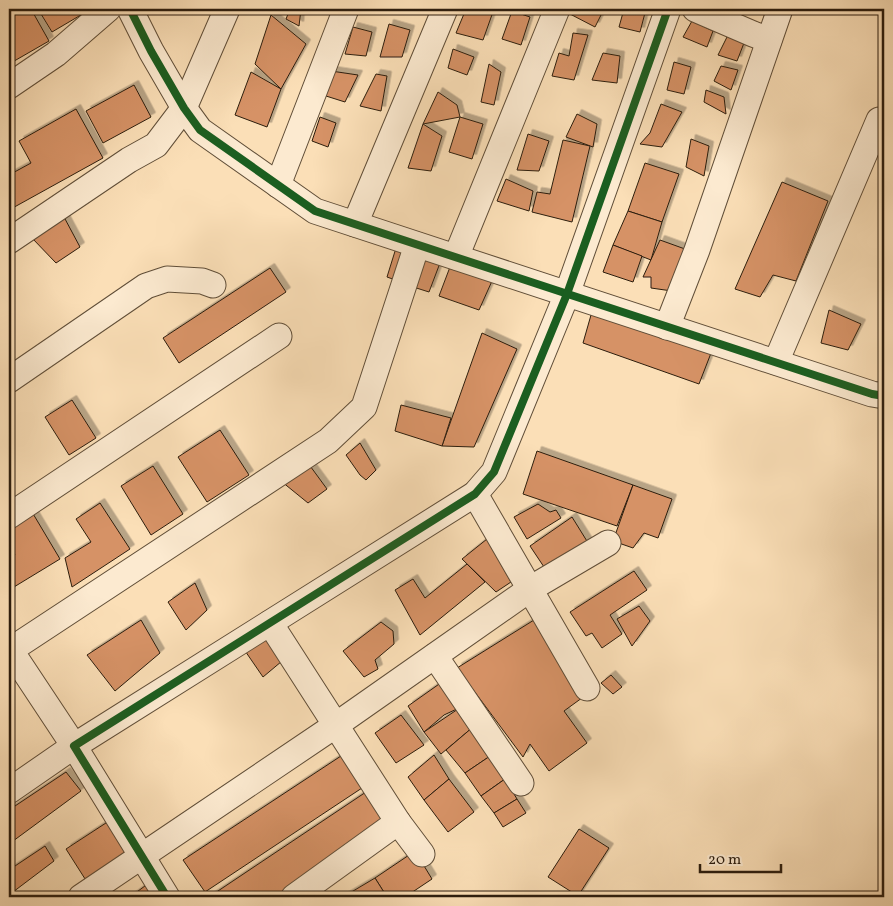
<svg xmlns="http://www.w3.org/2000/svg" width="893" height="906" viewBox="0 0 893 906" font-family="Vollkorn,serif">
<defs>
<filter id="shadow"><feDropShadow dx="4.5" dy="-4.5" stdDeviation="0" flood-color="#0004"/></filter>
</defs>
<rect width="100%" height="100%" fill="#fbdfb7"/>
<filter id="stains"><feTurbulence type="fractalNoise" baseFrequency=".004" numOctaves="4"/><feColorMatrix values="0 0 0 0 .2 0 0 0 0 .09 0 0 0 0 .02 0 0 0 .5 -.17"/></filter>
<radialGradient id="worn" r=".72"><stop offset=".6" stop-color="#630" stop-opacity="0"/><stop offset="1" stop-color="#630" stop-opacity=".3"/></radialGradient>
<g fill="#d69266" stroke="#2c1d0e" filter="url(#shadow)">
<path d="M14,9H31L49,41L9,64V11Z"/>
<path d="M38,9H91L52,32Z"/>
<path d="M290,9H301L299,26L286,19Z"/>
<path d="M466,9H494L483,40L456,33Z"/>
<path d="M573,9H604L595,27L570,14Z"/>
<path d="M624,9H646L640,32L619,27Z"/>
<path d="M512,11L530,17L521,45L502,39Z"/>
<path d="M271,15L306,44L281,89L255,64Z"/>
<path d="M692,21L713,31L707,47L683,37Z"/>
<path d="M389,24L410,30L402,57H380Z"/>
<path d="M353,27L372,32L366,56L345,54Z"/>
<path d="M573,33L588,35L574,80L552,76L559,53L569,56Z"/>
<path d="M728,35L744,43L737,61L718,55Z"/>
<path d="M453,49L474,57L467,75L448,68Z"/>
<path d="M603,53L620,56L617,83L592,80Z"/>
<path d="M674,62L691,67L684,94L667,90Z"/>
<path d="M489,64L501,72L494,105L481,102Z"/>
<path d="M721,66L738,70L731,90L714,81Z"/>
<path d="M331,71L358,75L345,102L326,96Z"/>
<path d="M251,72L281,89L267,127L235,115Z"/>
<path d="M376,74L387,76L381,111L360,106Z"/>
<path d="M134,85L151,117L103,143L86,111Z"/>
<path d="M706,90L724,97L726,114L704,102Z"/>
<path d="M438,92L457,105L460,117L423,124Z"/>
<path d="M661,104L682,112L662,147L640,144L650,133Z"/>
<path d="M76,109L103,158L9,210V175L31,163L19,141Z"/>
<path d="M577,114L597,124L593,147L566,137Z"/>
<path d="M320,117L336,123L328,147L312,141Z"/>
<path d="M460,117L483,124L472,159L449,152Z"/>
<path d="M423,124L442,136L431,171L408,168Z"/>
<path d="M528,134L549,141L539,171L517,170Z"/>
<path d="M691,139L709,146L704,176L686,167Z"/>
<path d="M563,140L590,146L572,222L532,212L537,192L550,194Z"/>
<path d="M645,163L679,174L662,222L628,211Z"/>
<path d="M506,179L533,191L529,211L497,201Z"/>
<path d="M782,182L828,201L796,281L773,275L760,297L735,289Z"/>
<path d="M628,211L662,222L651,260L613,245Z"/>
<path d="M64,217L80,247L56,263L32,238Z"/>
<path d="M660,240L685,249L672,291L651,288V277H643Z"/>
<path d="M613,245L642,256L633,282L603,272Z"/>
<path d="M396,248L405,253L401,282L387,277Z"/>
<path d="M416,256L440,263L429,292L407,285Z"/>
<path d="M450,267L492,281L479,310L439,296Z"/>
<path d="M270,268L286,292L179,363L163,338Z"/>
<path d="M593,308L713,348L699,384L583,343Z"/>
<path d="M829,310L861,324L848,350L821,343Z"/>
<path d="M482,333L517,349L474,447L442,446Z"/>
<path d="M72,400L96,438L69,455L45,417Z"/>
<path d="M401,405L451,418L442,446L395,431Z"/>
<path d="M220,430L249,475L207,502L178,457Z"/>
<path d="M360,443L376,470L366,480L360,475L346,455Z"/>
<path d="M537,451L633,485L617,526L523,494Z"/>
<path d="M305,459L327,489L308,503L276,477Z"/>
<path d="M153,466L183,514L151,535L121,486Z"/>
<path d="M633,485L672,499L658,538L644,533L633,548L613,541Z"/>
<path d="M100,503L130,549L72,587L65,558L91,542L76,519Z"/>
<path d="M538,504L550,512L556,510L561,518L527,539L514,517Z"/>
<path d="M32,512L60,559L9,590V559L15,555L9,546V526Z"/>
<path d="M572,517L590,546L546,570L530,546Z"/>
<path d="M487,539L511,582L496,592L462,559Z"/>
<path d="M467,564L485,582L420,635L395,590L413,579L425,598Z"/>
<path d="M634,571L647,590L610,615L622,634L602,648L592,633L586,636L570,612Z"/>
<path d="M195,583L207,610L186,630L168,602Z"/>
<path d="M639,606L650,621L632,646L617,619Z"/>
<path d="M141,620L160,653L115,691L87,655Z"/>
<path d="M534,620L586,695L564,711L587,743L549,771L530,744L523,757L457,668Z"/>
<path d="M381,622L393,631L394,644L375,660L378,669L364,677L343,651Z"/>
<path d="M269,626L288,656L263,677L241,645Z"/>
<path d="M611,675L622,687L613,694L601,683Z"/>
<path d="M442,682L461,707L444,715L424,732L408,706Z"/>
<path d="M461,707L473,727L441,754L424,732Z"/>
<path d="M401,715L424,745L396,763L375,733Z"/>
<path d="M473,727L493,754L465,773L446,750Z"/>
<path d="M344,754L365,786L205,892L183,860Z"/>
<path d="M493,754L509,776L481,796L465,773Z"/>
<path d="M434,755L449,779L424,800L408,777Z"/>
<path d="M66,772L81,791L9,844V810Z"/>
<path d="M449,779L474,812L448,832L424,800Z"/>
<path d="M505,779L517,799L494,813L481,796Z"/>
<path d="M369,790L390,821L275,897H209Z"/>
<path d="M517,799L526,813L503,827L494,813Z"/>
<path d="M109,821L130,853L87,882L66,849Z"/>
<path d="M579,829L609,848L578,896L548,877Z"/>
<path d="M45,846L54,861L9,895V870Z"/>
<path d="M415,851L432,879L405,897H387L375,878Z"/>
<path d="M375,878L387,897H343Z"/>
<path d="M149,883L159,897H130Z"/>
</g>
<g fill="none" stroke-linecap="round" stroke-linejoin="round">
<g stroke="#604e38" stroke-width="27">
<g id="minor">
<path d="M130,9L151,51L184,108L200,130L315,211L872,394L884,396"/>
<path d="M695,9L753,34L769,40"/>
<path d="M9,86L56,54L108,9"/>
<path d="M278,185L346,9"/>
<path d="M355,224L445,9"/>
<path d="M9,241L129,160L156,145L184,108L227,9"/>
<path d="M456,257L557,9"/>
<path d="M667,327L697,250L780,9"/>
<path d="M776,362L879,120"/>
<path d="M9,380L146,286L167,279L202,281L213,285"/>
<path d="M475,494L587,688"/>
<path d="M9,516L279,336"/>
<path d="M270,623L398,822L422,854"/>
<path d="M9,648L74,746L9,791"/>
<path d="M9,651L328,441L364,407L417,245"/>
<path d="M435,656L521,783"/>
<path d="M81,897L336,725L530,589L608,543"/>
<path d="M167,897L74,746L475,494L494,472L567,294L668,9"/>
<path d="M294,897L398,822"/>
</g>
</g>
<use href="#minor" stroke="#fcead0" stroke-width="25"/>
<g stroke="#fcead0" stroke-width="11">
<g id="cycleway">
<path d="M130,9L151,51L184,108L200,130L315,211L872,394L884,396"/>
<path d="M167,897L74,746L475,494L494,472L567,294L668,9"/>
</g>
</g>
<use href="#cycleway" stroke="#1b5e20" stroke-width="8"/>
</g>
<rect width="893" height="906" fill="none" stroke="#fbdfb7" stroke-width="30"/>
<rect x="10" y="10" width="873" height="886" fill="none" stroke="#2c1d0e" stroke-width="2.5"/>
<rect x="15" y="15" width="863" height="876" fill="none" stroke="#2c1d0e"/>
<path d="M700 864v8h81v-8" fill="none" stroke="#2c1d0e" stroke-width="2.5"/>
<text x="708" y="864" font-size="15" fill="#2c1d0e" stroke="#fcead0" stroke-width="4" paint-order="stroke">20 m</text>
<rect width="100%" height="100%" filter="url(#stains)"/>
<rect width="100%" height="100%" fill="url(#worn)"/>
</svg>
